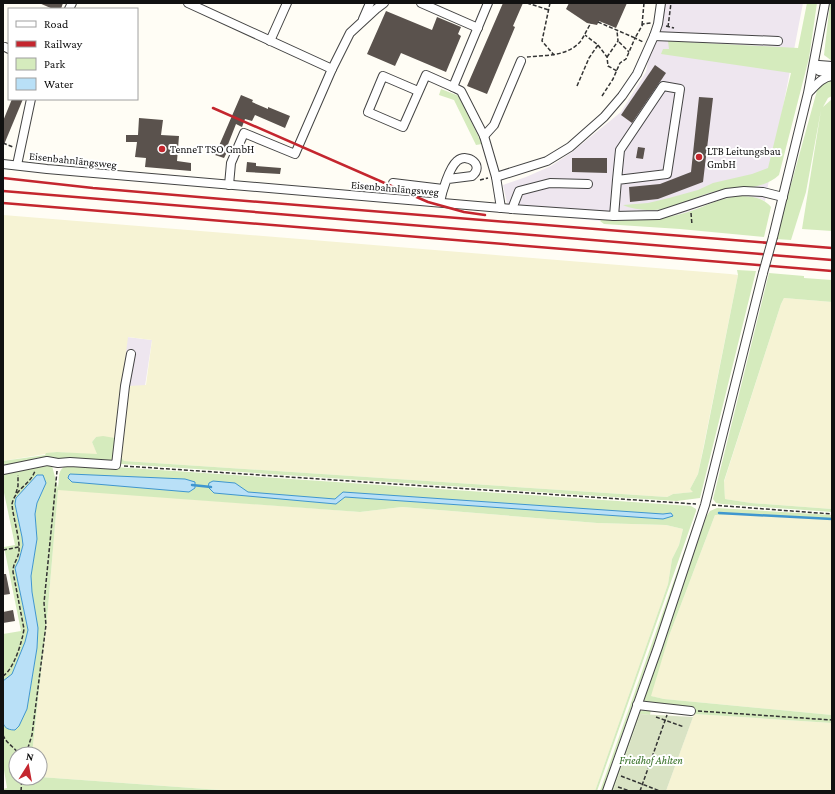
<svg xmlns="http://www.w3.org/2000/svg" width="835" height="794" viewBox="0 0 835 794" font-family="'Crimson Pro',serif">
<rect width="100%" height="100%" fill="#fffdf5"/>
<g fill="#eee6ef">
<path d="M658,3H803L765,201L758,198L738,196L712,202L688,212L660,219L629,221L602,219L600,221L520,213L507,203L503,185L526,177L551,166L572,152L621,112L646,72Z"/>
<path d="M127,337L152,340L145,386H121Z"/>
</g>
<g fill="#f6f3d4">
<path d="M3,215L730,274L738,275L698,474L690,489L694,492L673,494L667,497L124,461L120,456L129,386L146,385L152,340L128,337L115,438L96,437L92,442L98,455L57,452L3,461Z"/>
<path d="M784,298L832,302V509L751,503L725,499L724,482L781,304Z"/>
<path d="M58,489L360,512L402,507L597,523L666,525L683,529L679,545L672,559L668,584L595,791H234L40,777V754H32L48,608Z"/>
<path d="M751,514L832,519V715L664,699L650,696L669,636L715,515Z"/>
<path d="M694,714L832,723V791H666Z"/>
</g>
<g fill="#d5ebbd">
<path d="M807,3H817L809,58L779,175C761,192 731,187 709,193C696,197 675,208 663,209C652,211 633,210 623,205L648,203L669,198L698,190L713,183L752,174L768,168L791,73L661,54L663,49H669L668,41L798,48Z"/>
<path d="M830,3H832V61L824,55Z"/>
<path d="M832,78V96L828,98L823,107L832,99V231L802,229L821,110L806,192L791,240L776,239L818,87Z"/>
<path d="M441,89L459,96L482,144L476,145L454,100L439,95Z"/>
<path d="M738,196C750,196 763,197 771,207L764,237L680,229L604,224L600,221L602,219C631,221 660,221 688,212C706,206 718,199 738,196Z"/>
<path d="M737,270L756,271L700,498L677,501L628,498L121,464L120,462V456L124,461L667,497L673,494L693,492L690,489L698,474L704,446L738,275Z"/>
<path d="M769,273L804,276V278L832,280V302L784,298L781,304L724,481L725,499L751,503L832,509V512L722,504L716,503L713,499Z"/>
<path d="M103,436L115,438L113,458L110,461L3,466V461L45,455L46,453L57,452L97,454L92,442L96,437Z"/>
<path d="M70,464L691,506L696,509V511L597,791H595L668,584L672,559L679,545L683,529L666,525L597,523L402,507L360,512L58,490L48,608L32,754H16V778L40,777L234,791H3V789L7,788L3,764V723L4,726L27,709L37,648L38,628L32,592L31,576L37,539L35,514L37,503L46,483L34,477L32,482L16,498V511L22,537L23,545L19,560L15,568L28,630L25,642L12,674L3,681V634L21,631L4,547L15,545L3,488V473L47,466H52L58,488C60,476 56,469 70,464Z"/>
<path d="M717,508L832,515V519L751,514L715,515L669,636L651,696L664,699L832,715V723L694,714L693,707L646,703L643,699L706,517L710,511Z"/>
<path d="M697,515L689,544L602,791H600Z"/>
<path d="M651,709L650,715L640,714L613,791H610L639,711Z"/>
</g>
<path fill="#d9e3c4" d="M640,714L693,717L666,791H613Z"/>
<g fill="#b9e0f7" stroke="#3f96cf">
<path d="M70,474L185,479L195,482V488L189,492L72,482L68,478L69,475Z"/>
<path d="M37,475H43L46,483L37,503L35,514L37,539L31,576L32,592L38,628L37,648L27,709L19,726L15,730C10,730 5,729 3,723V681L12,674L25,642L28,630L15,568L19,560L23,545L22,537L15,504L16,498Z"/>
<path d="M213,481L235,483L248,492L335,499L343,492L663,514L671,513L673,516L663,519L345,497L336,504L214,493L208,487L209,483Z"/>
</g>
<g fill="none" stroke-linecap="round" stroke-linejoin="round">
<g stroke="#3f96cf" stroke-width="2.5">
<path d="M192,485L211,487"/>
<path d="M719,513L832,519"/>
</g>
</g>
<g fill="#5a524d">
<path d="M39,3H63L61,9H53Z"/>
<path d="M503,3H523L513,26L515,27L487,94L467,86Z"/>
<path d="M569,3H627L616,28L599,21L597,25L587,23L566,9Z"/>
<path d="M386,11L432,30L437,17L461,27L458,34L461,36L446,72L401,53L395,66L367,54Z"/>
<path d="M655,65L666,73L632,123L621,115Z"/>
<path d="M241,95L253,100L252,102L268,109V107L290,116L285,128L255,115L252,121L245,119L242,127L236,124L227,147L229,148L224,158L215,155Z"/>
<path d="M699,97L713,98L703,182L658,199L630,202L629,187L660,184L691,172Z"/>
<path d="M12,99H23L3,147V121Z"/>
<path d="M139,118L163,120L161,135L179,136L177,161L191,163V171L145,167L146,158L135,157L137,142H126V135H138Z"/>
<path d="M638,147L645,148L643,159L636,158Z"/>
<path d="M572,158H607V173L572,172Z"/>
<path d="M247,162L256,163V166L281,168L280,174L246,172Z"/>
<path d="M3,574H6L10,594L3,595Z"/>
<path d="M13,610L15,621L3,623V612Z"/>
</g>
<g fill="none" stroke-linecap="round" stroke-linejoin="round">
<g stroke="#444" stroke-width="10">
<g id="minor">
<path d="M188,3L332,69"/>
<path d="M421,3L478,28"/>
<path d="M488,3L453,87L461,91L484,136L496,177L501,208"/>
<path d="M69,9L72,3"/>
<path d="M363,19L370,3"/>
<path d="M654,36L778,41"/>
<path d="M270,41L287,3"/>
<path d="M5,47L9,49"/>
<path d="M832,66L819,65L814,66L819,71L832,73"/>
<path d="M418,91L383,76L368,112L403,127L426,75L453,87"/>
<path d="M809,92C816,85 822,77 832,76"/>
<path d="M484,136L494,125L521,61"/>
<path d="M3,164L47,169L512,209L614,216L659,215L726,193L744,191L763,192L783,197"/>
<path d="M17,165L31,99"/>
<path d="M496,177L547,161L570,147L604,117L622,96L637,74L654,36L658,24L661,3"/>
<path d="M393,183L443,189"/>
<path d="M229,185L231,163L244,133L295,154L332,69L350,33L376,9L384,3"/>
<path d="M440,202C442,192 449,168 457,161C468,152 485,166 472,176L448,179"/>
<path d="M512,209L519,191L550,183L588,184"/>
<path d="M614,216L617,180L667,174L680,89L663,86L620,150L617,180"/>
<path d="M773,237L808,93L825,3"/>
<path d="M3,470L47,461L58,463L70,462L116,465L125,386L131,354"/>
<path d="M637,705L691,711"/>
<path d="M607,791L658,647L705,505L763,273"/>
</g>
</g>
<g stroke="#333" stroke-width="1.5" stroke-dasharray="4 2" stroke-linecap="butt">
<path d="M527,3L549,10"/>
<path d="M550,3L542,41L554,55"/>
<path d="M598,22L635,38L643,24L651,23"/>
<path d="M642,25L644,3"/>
<path d="M666,26L674,28"/>
<path d="M668,27L671,3"/>
<path d="M619,42L629,52"/>
<path d="M598,45L607,57L608,66L617,71"/>
<path d="M527,57C545,55 566,57 580,42C584,37 587,29 591,23"/>
<path d="M607,57L618,41L617,31"/>
<path d="M577,86L589,58L598,45L585,35"/>
<path d="M602,96L613,79L620,63L626,59L635,38L643,42"/>
<path d="M3,143L13,147"/>
<path d="M480,180L488,178"/>
<path d="M691,213L692,225"/>
<path d="M124,466L696,504"/>
<path d="M16,493L18,486V475"/>
<path d="M712,505L832,514"/>
<path d="M3,550L19,547"/>
<path d="M3,676C14,669 22,642 24,629L13,572C13,562 18,560 19,551C20,538 13,518 12,504C15,489 30,485 35,471"/>
<path d="M698,711L832,720"/>
<path d="M656,717L684,727"/>
<path d="M3,735C6,743 14,747 19,754"/>
<path d="M26,754L32,735L46,625L44,603L57,471"/>
<path d="M621,776L660,791"/>
<path d="M618,787L630,791"/>
<path d="M21,791L22,778"/>
<path d="M640,791L667,715"/>
</g>
<use href="#minor" stroke="#fff" stroke-width="8"/>
<g stroke="#c4262e" stroke-width="2.5">
<path d="M213,108L428,202L464,212L485,215"/>
<path d="M3,178L93,188L222,199L832,248"/>
<path d="M3,191L832,260"/>
<path d="M3,203L832,271"/>
</g>
<g stroke="#444" stroke-width="10" stroke-linecap="butt">
<path id="minor-bridge" d="M763,273L773,237"/>
</g>
<use href="#minor-bridge" stroke="#fff" stroke-width="8"/>
</g>
<g fill="#c4262e" stroke="#fff" stroke-width="1.5">
<circle cx="162" cy="149" r="4"/>
<circle cx="699" cy="157" r="4"/>
</g>
<g text-anchor="middle" stroke-width="4" stroke-linejoin="round" paint-order="stroke">
<g font-size="11" fill="#111" stroke="#fff" text-anchor="start">
<text x="170" y="153">TenneT TSO GmbH</text>
<text x="707" y="155">LTB Leitungsbau<tspan x="707" dy="13">GmbH</tspan></text>
</g>
<g font-size="11" fill="#111" stroke="#fff">
<text transform="translate(73 160) rotate(6)" y="4">Eisenbahnlängsweg</text>
<text transform="translate(395 188) rotate(5)" y="4">Eisenbahnlängsweg</text>
</g>
<g font-size="11" font-style="italic" fill="#2f6b1f" stroke="#fff">
<text x="651" y="764">Friedhof Ahlten</text>
</g>
</g>
<rect width="835" height="794" fill="none" stroke="#111111" stroke-width="8"/>
<rect x="8" y="8" width="130" height="92" fill="#ffffff" stroke="#a0a0a0"/>
<rect x="16" y="21" width="20" height="6" fill="#ffffff" stroke="#a0a0a0"/>
<text x="44" y="28" font-size="12" fill="#111111">Road</text>
<rect x="16" y="41" width="20" height="6" fill="#c4262e" stroke="#a0a0a0"/>
<text x="44" y="48" font-size="12" fill="#111111">Railway</text>
<rect x="16" y="58" width="20" height="12" fill="#d5ebbd" stroke="#a0a0a0"/>
<text x="44" y="68" font-size="12" fill="#111111">Park</text>
<rect x="16" y="78" width="20" height="12" fill="#b9e0f7" stroke="#a0a0a0"/>
<text x="44" y="88" font-size="12" fill="#111111">Water</text>
<g transform="translate(28 766) rotate(11)"><circle r="19" fill="#ffffff" stroke="#a0a0a0"/>
<path d="M0-3L7 15L0 10L-7 15Z" fill="#c4262e"/>
<text y="-6" font-size="11" font-weight="bold" text-anchor="middle" fill="#111111">N</text>
</g>
</svg>
